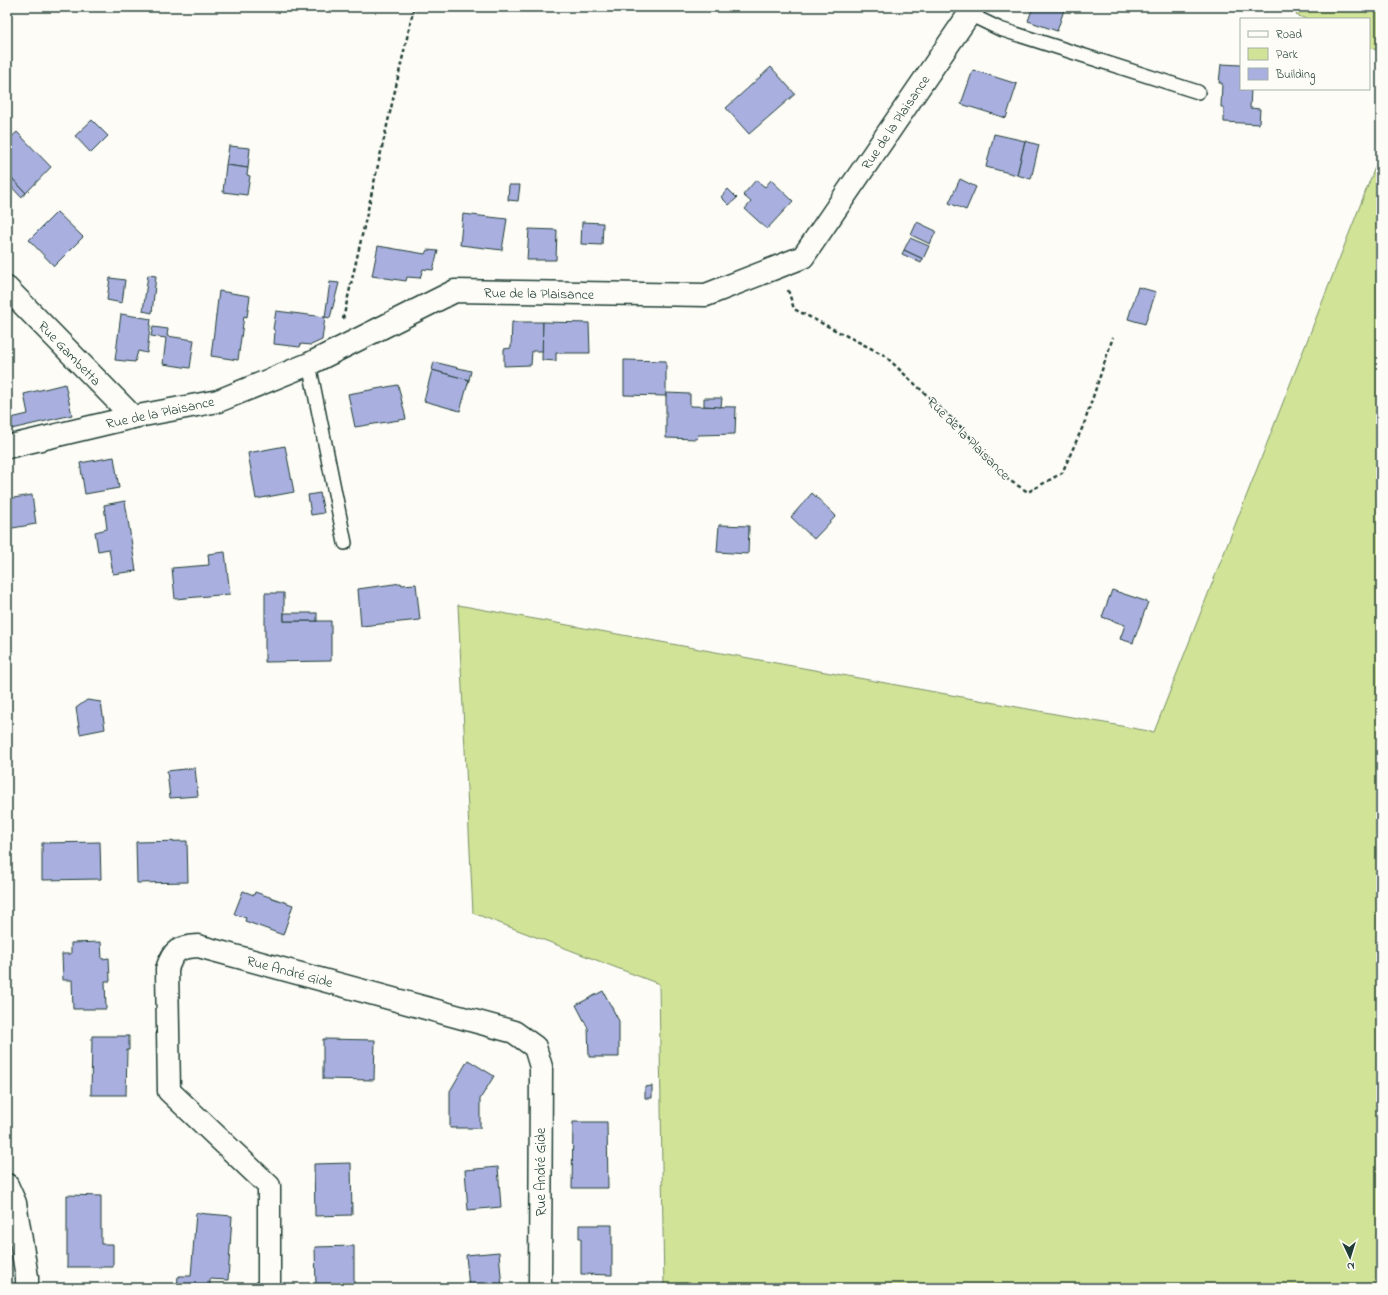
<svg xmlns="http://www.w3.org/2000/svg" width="1388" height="1295" viewBox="0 0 1388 1295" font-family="'Indie Flower',sans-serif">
<rect width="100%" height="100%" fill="#fdfcf7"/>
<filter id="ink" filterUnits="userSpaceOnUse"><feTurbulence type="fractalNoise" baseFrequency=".025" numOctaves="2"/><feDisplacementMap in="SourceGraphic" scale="8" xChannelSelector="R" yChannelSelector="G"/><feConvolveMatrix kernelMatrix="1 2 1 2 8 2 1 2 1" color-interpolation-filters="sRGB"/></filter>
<g filter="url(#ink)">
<g fill="#d1e397" stroke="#789066">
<path d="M1299,7H1381V52L1369,47V19H1306L1296,15Z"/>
<path d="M1381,152V1288H664L659,984L473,913L458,605L1154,732Z"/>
</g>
<g fill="#a9b0e0" stroke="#1f3d34">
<path d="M1033,7H1065L1057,31L1028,21Z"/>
<path d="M1221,64L1241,65V89H1251L1250,108L1260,109L1259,124L1224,122V107H1221L1222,83H1219Z"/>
<path d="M771,67L795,94L749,134L726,108Z"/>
<path d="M973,70L1017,84L1006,118L961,104Z"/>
<path d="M92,120L108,136L91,153L75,136Z"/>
<path d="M17,132L51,167L26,193L7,173V141Z"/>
<path d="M994,134L1025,141L1017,175L986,167Z"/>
<path d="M1025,141L1039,145L1031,179L1017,175Z"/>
<path d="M229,146L250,148L248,168L226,165Z"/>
<path d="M226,165L248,168L247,175L250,176L247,195L223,192Z"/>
<path d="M7,173L26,193L21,197L7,182Z"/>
<path d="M960,179L976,187L966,210L949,203Z"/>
<path d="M756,180L765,187L771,180L793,201L767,229L745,209L751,202L743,195Z"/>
<path d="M509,185H520L518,201L508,200Z"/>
<path d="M728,189L737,198L729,205L721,197Z"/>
<path d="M57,212L83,237L54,266L29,240Z"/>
<path d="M463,214L507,219L502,250L460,245Z"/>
<path d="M582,222L603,223L602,245L581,244Z"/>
<path d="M917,222L936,231L930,244L911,235Z"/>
<path d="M529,229L557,230L556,260H527Z"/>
<path d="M910,238L929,246L923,259L904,250Z"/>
<path d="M378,246L425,254L427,250L438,251L433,270L423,269L420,278L407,277L406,281L372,276Z"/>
<path d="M904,250L923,259L921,263L902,254Z"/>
<path d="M148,275L156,276L152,313L143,311Z"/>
<path d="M110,278L125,280L122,303L107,300Z"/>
<path d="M330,282L339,283L330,318L325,317Z"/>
<path d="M1138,287L1156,292L1145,324L1128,319Z"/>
<path d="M219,291L250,296L247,317L244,316L238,360L211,356Z"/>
<path d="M276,311L325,317L322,340L311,345L301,344L300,347L274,344L275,331L273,329Z"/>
<path d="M121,314L151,319L147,353L138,351L135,362L115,360Z"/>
<path d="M512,322H543V351H532L531,365L504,366V349L511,348Z"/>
<path d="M543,322L589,323L590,353H556V361L542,360Z"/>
<path d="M153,327L168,329L167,336L194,340L190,368L163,364L166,338L151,336Z"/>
<path d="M624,360L666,361V396L624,395Z"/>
<path d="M434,362L471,371L469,380L432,370Z"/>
<path d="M432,370L469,380L460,411L424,401Z"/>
<path d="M65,384L72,415L7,430V419L28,414L24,394Z"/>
<path d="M398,385L406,419L355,427L348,394Z"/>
<path d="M666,393L690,394V406L736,407L735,434L698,435L697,439L666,438Z"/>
<path d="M704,398H722L721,407L704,406Z"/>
<path d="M285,446L294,492L256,499L248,453Z"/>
<path d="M114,457L119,488L85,494L80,463Z"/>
<path d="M320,493L324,513L311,515L308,495Z"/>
<path d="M812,493L836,516L814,539L791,517Z"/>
<path d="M32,495L36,524L7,529V499Z"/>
<path d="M125,501L136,571L113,574L109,549L98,551L95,532L107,529L104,505Z"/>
<path d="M719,525L749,526L748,554L717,552Z"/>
<path d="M225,552L230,594L175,599L172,568L209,565L208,554Z"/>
<path d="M401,583L402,585L416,584L420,620L361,626L358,589Z"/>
<path d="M1112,590L1148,602L1133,643L1120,639L1125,625L1102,617Z"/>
<path d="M265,593H284V621H331V661L265,662Z"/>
<rect x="284" y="613" width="33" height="8"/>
<path d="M87,700L101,702L105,729L80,734L76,708Z"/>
<path d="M195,768L198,796L170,798L167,771Z"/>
<path d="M187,841L188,882L137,883L136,842Z"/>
<path d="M100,842L101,879L42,880V843Z"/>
<path d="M243,891L254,895L255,892L293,905L283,935L245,921L246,918L234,914Z"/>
<path d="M101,942L102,959L109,958L110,981H105L106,1009H73L72,980H63L62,954H71V943Z"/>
<path d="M603,991L619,1021V1057H589L588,1028L576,1005Z"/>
<path d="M92,1036H129V1050H127L126,1095H91Z"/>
<path d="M323,1039L375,1040L374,1080L323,1079Z"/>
<path d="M468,1060L494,1076L480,1099V1128H450V1091Z"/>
<path d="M652,1086V1098H645V1087Z"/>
<path d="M573,1122H607L608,1188H572Z"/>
<path d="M351,1163L352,1215L315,1216L314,1164Z"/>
<path d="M498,1167L501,1207L468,1210L465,1170Z"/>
<path d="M67,1195L101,1196V1244H113V1267H67Z"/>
<path d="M196,1213L232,1216L228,1280L210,1279V1288H177L178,1276H191Z"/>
<path d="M579,1225H612V1275L581,1274V1238H579Z"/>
<path d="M354,1246V1288H316L315,1247Z"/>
<path d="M499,1252L502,1288H469L466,1255Z"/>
</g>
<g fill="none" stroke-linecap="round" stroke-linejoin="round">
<g stroke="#1f3d34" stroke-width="16">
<g id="service">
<path d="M969,14L1000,29L1198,92"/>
<path d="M309,364L345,543"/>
</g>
</g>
<g stroke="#1f3d34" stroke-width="25">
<g id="minor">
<path d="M7,288L133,417"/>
<path d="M7,447L133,417L218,401L309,364L455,291L706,295L803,257L974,7"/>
<path d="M7,1185L15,1203L27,1277V1288"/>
<path d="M269,1288V1186L169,1091L167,969C173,950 179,947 198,946L514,1032L535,1047L541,1067L540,1288"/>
</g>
</g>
<g stroke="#1f3d34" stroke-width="2.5" stroke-dasharray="4 3" stroke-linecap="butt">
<path d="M788,290L794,309L884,355L965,431L1004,477L1028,492L1062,473L1084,424L1113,337"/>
<path d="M343,319L414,7"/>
</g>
<use href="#service" stroke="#fdfcf7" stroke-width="13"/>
<use href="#minor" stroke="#fdfcf7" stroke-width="22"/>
</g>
</g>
<g text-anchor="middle" stroke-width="3" stroke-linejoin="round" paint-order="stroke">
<g font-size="14" fill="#1f3d34" stroke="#fdfcf7">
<text transform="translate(895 122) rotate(-56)" y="5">Rue de la Plaisance</text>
<text transform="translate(539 293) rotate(1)" y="5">Rue de la Plaisance</text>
<text transform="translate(70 353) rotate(46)" y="5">Rue Gambetta</text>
<text transform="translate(160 412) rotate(-12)" y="5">Rue de la Plaisance</text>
<text transform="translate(969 438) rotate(45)" y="5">Rue de la Plaisance</text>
<text transform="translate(290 971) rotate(15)" y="5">Rue André Gide</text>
<text transform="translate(540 1172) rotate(-90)" y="5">Rue André Gide</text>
</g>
</g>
<rect width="1388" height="1295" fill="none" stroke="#fdfcf7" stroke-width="24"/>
<rect x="12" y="12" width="1364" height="1271" fill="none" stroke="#1f3d34" stroke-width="1.5" filter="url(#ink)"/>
<rect x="1240" y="18" width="130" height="72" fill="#fdfcf7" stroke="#a4b0a9"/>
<rect x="1248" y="31" width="20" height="6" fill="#fdfcf7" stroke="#a4b0a9"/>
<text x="1276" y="38" font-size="12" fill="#1f3d34">Road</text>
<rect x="1248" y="48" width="20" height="12" fill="#d1e397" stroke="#a4b0a9"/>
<text x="1276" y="58" font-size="12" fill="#1f3d34">Park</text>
<rect x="1248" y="68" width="20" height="12" fill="#a9b0e0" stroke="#a4b0a9"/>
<text x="1276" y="78" font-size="12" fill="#1f3d34">Building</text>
<g transform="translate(1350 1257) rotate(176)" stroke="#fdfcf7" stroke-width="3" paint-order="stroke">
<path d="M0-3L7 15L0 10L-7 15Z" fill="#1f3d34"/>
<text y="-6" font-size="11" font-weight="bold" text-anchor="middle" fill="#1f3d34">N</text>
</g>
</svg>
